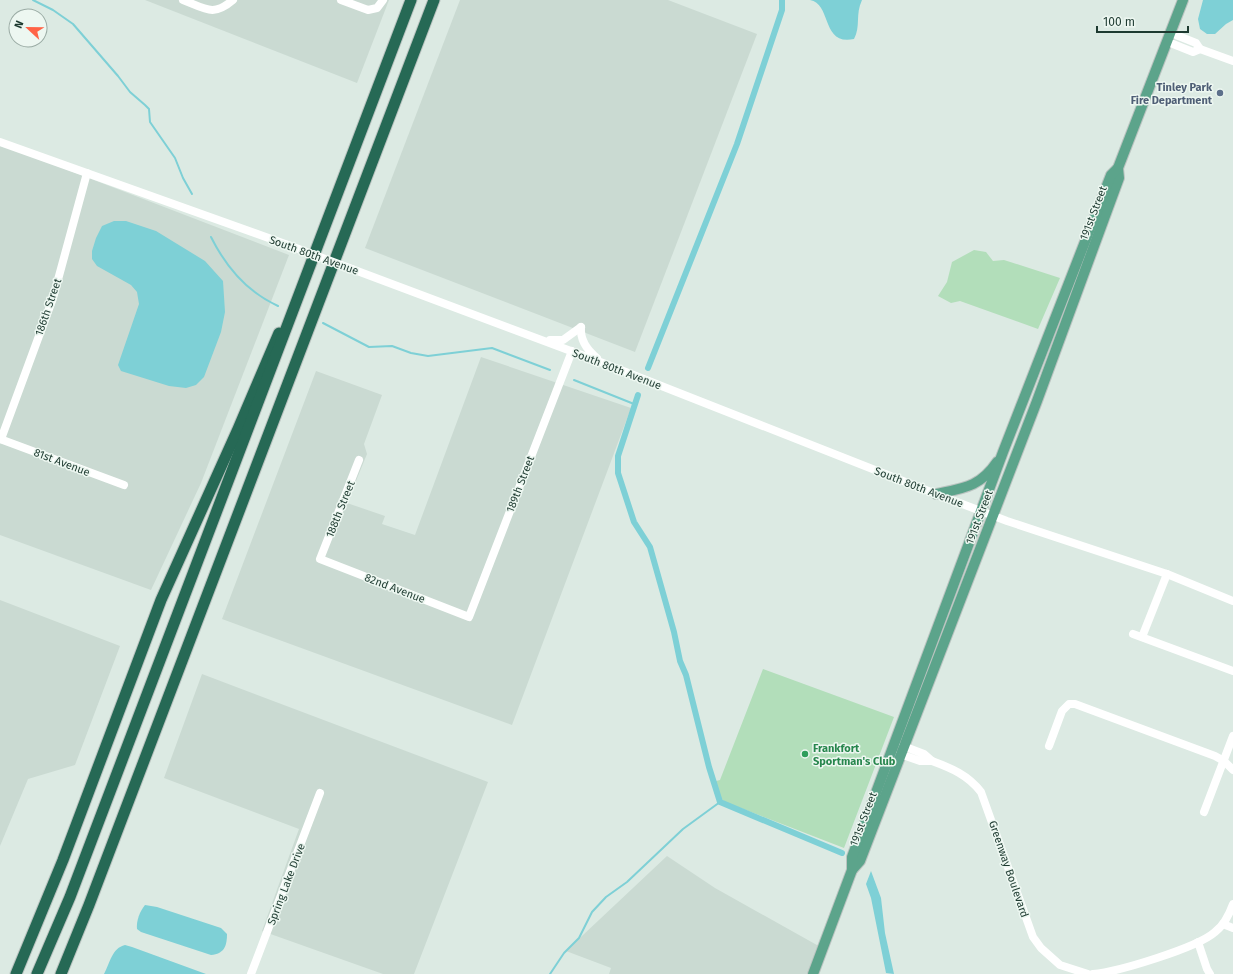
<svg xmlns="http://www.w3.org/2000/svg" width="1233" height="974" viewBox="0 0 1233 974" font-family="'Fira Sans',sans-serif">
<rect width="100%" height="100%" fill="#dceae3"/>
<g fill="#cadad2">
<path d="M145,0H389L357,83Z"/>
<path d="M460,0H668L757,34L635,352L365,248Z"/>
<path d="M0,144L289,255L201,483L151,590L0,535Z"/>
<path d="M481,357L631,408L512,725L222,619L316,371L382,395L364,444L367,454L347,503L385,516L382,524L415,535Z"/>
<path d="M0,600L120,646L75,765L28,779L0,846Z"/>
<path d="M202,674L488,782L414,974H383L262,931L299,829L164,778Z"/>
<path d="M667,856L715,888L824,949L814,974H609L611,968L566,951Z"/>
</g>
<g fill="#b2deba">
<path d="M974,250L986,252L993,261L1004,260L1060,278L1038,329L960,301L951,303L938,296L947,282L952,262Z"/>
<path d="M763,669L894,717L844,848L725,802L715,794L712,782L720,780Z"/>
</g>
<g fill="#7ed0d6">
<path d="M810,0H862C855,15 861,26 854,39C821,46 832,4 810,0Z"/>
<path d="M1203,0H1233V20L1226,24L1215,34H1207L1200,29L1198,19Z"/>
<path d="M114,221H126L156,231L205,261L223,281L225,312L221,332L204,377L196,385L186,388L169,386L121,371L118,365L139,304L137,292L131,285L97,266L92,259V251L96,238L102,226Z"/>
<path d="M871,871L881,898L885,933L894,974L886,973L871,898L866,884Z"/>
<path d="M145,905L157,907L221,928L227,934C227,946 224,954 211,955L141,932L137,929C136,921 140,911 145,905Z"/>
<path d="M125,945L132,947L206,974H104C110,963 112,948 125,945Z"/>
</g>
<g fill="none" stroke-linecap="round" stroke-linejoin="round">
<g stroke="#7ed0d6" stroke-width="2">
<path d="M33,0L53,10L73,24L118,76L130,92L145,105L149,109L150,122L175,158L183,178L192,194"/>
<path d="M211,237C226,267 247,292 278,306"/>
<path d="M323,323L369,347L392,346L411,353L428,356L492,348L550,370"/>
<path d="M574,380L634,404"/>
<path d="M550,974L564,953L579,938L592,912L606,897L627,882L683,829L720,802"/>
</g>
<g stroke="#7ed0d6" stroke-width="6">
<path d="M648,368L737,144L782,10V0"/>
<path d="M638,395L618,456V473L634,522L650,547L674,632L680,661L686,675L709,767L720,802L842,853"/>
</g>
<g stroke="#bbc4c1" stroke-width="12">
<g id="major">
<path d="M936,494C964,488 980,487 997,462"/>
<path d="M852,870L860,861L1037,401L1119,178L1118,168"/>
<path d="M813,974L852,870V857L1003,452L1111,175L1118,168L1183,0"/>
</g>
</g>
<g stroke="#bbc4c1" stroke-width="13">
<g id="highway">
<path d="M16,974L63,860L161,600L238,429L279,333"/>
<path d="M37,974L70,897L411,0"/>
<path d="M61,974L89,905L434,0"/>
</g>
</g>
<g stroke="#fff" stroke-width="8">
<path d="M183,0C206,9 213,17 233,0"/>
<path d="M341,0L368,10L377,8L383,0"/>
<path d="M1171,33L1196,43L1200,49"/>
<path d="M1168,42L1193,52L1200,49L1233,61"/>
<path d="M0,142L288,245"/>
<path d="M352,269L603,363L936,494L1007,521L1167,574L1233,601"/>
<path d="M581,327C580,340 587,350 597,358"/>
<path d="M550,340H563L581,327"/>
<path d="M0,439L124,485"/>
<path d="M1,439L53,298L87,173"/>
<path d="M359,460L320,559L469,617L572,351"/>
<path d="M1133,634L1233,671"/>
<path d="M1142,637L1167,574"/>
<path d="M1049,746L1062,711L1069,704H1075L1215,756L1224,761L1233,770"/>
<path d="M900,754L920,761H932L924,754L903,746"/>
<path d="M932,761C951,768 968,775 981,792L1033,937L1041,948L1060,965L1088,974"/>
<path d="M1204,812L1233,736"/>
<path d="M1223,924L1233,928"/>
<path d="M1198,942L1207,969L1210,974"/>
<path d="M251,974L320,793"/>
<path d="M1093,974C1117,972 1197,948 1215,932C1224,925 1229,915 1233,904"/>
</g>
<use href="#major" stroke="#5ca48b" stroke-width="10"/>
<use href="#highway" stroke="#266955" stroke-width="11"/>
<path stroke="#fff" stroke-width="8" d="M288,245L352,269"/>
</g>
<circle fill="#5c6f8a" stroke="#edf7f1" stroke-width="1.5" cx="1220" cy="93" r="4"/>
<circle fill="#2e9e5b" stroke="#edf7f1" stroke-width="1.5" cx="805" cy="754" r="4"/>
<g text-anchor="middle" stroke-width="3" stroke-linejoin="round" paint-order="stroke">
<g font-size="11" font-weight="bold" fill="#4e5e75" stroke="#edf7f1" text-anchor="end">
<text x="1212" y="91">Tinley Park<tspan x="1212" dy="13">Fire Department</tspan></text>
</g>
<g font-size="11" fill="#1d3a30" stroke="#edf7f1">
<text transform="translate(1093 213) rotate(-69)" y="4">191st Street</text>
<text transform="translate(314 255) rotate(20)" y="4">South 80th Avenue</text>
<text transform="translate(48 307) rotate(-71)" y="4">186th Street</text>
<text transform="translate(617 369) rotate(21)" y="4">South 80th Avenue</text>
<text transform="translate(62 462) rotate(21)" y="4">81st Avenue</text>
<text transform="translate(520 484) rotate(-69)" y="4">189th Street</text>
<text transform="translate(919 487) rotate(21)" y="4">South 80th Avenue</text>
<text transform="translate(340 509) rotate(-68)" y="4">188th Street</text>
<text transform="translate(979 517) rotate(-69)" y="4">191st Street</text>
<text transform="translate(395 588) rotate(21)" y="4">82nd Avenue</text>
<text transform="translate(863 819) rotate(-69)" y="4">191st Street</text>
<text transform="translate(1009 869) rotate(71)" y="4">Greenway Boulevard</text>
<text transform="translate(286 884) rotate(-69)" y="4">Spring Lake Drive</text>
</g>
<g font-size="11" font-weight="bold" fill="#27864d" stroke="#edf7f1" text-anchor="start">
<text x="813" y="752">Frankfort<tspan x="813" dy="13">Sportman's Club</tspan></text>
</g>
</g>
<g transform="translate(28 28) rotate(292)"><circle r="19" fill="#edf7f1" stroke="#9aaba4"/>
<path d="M0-3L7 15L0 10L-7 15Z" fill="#ff6346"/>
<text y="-6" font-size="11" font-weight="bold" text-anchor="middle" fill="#1d3a30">N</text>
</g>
<path d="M1097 26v6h91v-6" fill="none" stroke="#1d3a30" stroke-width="2"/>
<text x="1103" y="26" font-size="12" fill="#1d3a30" stroke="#edf7f1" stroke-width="3" paint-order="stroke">100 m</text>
</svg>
